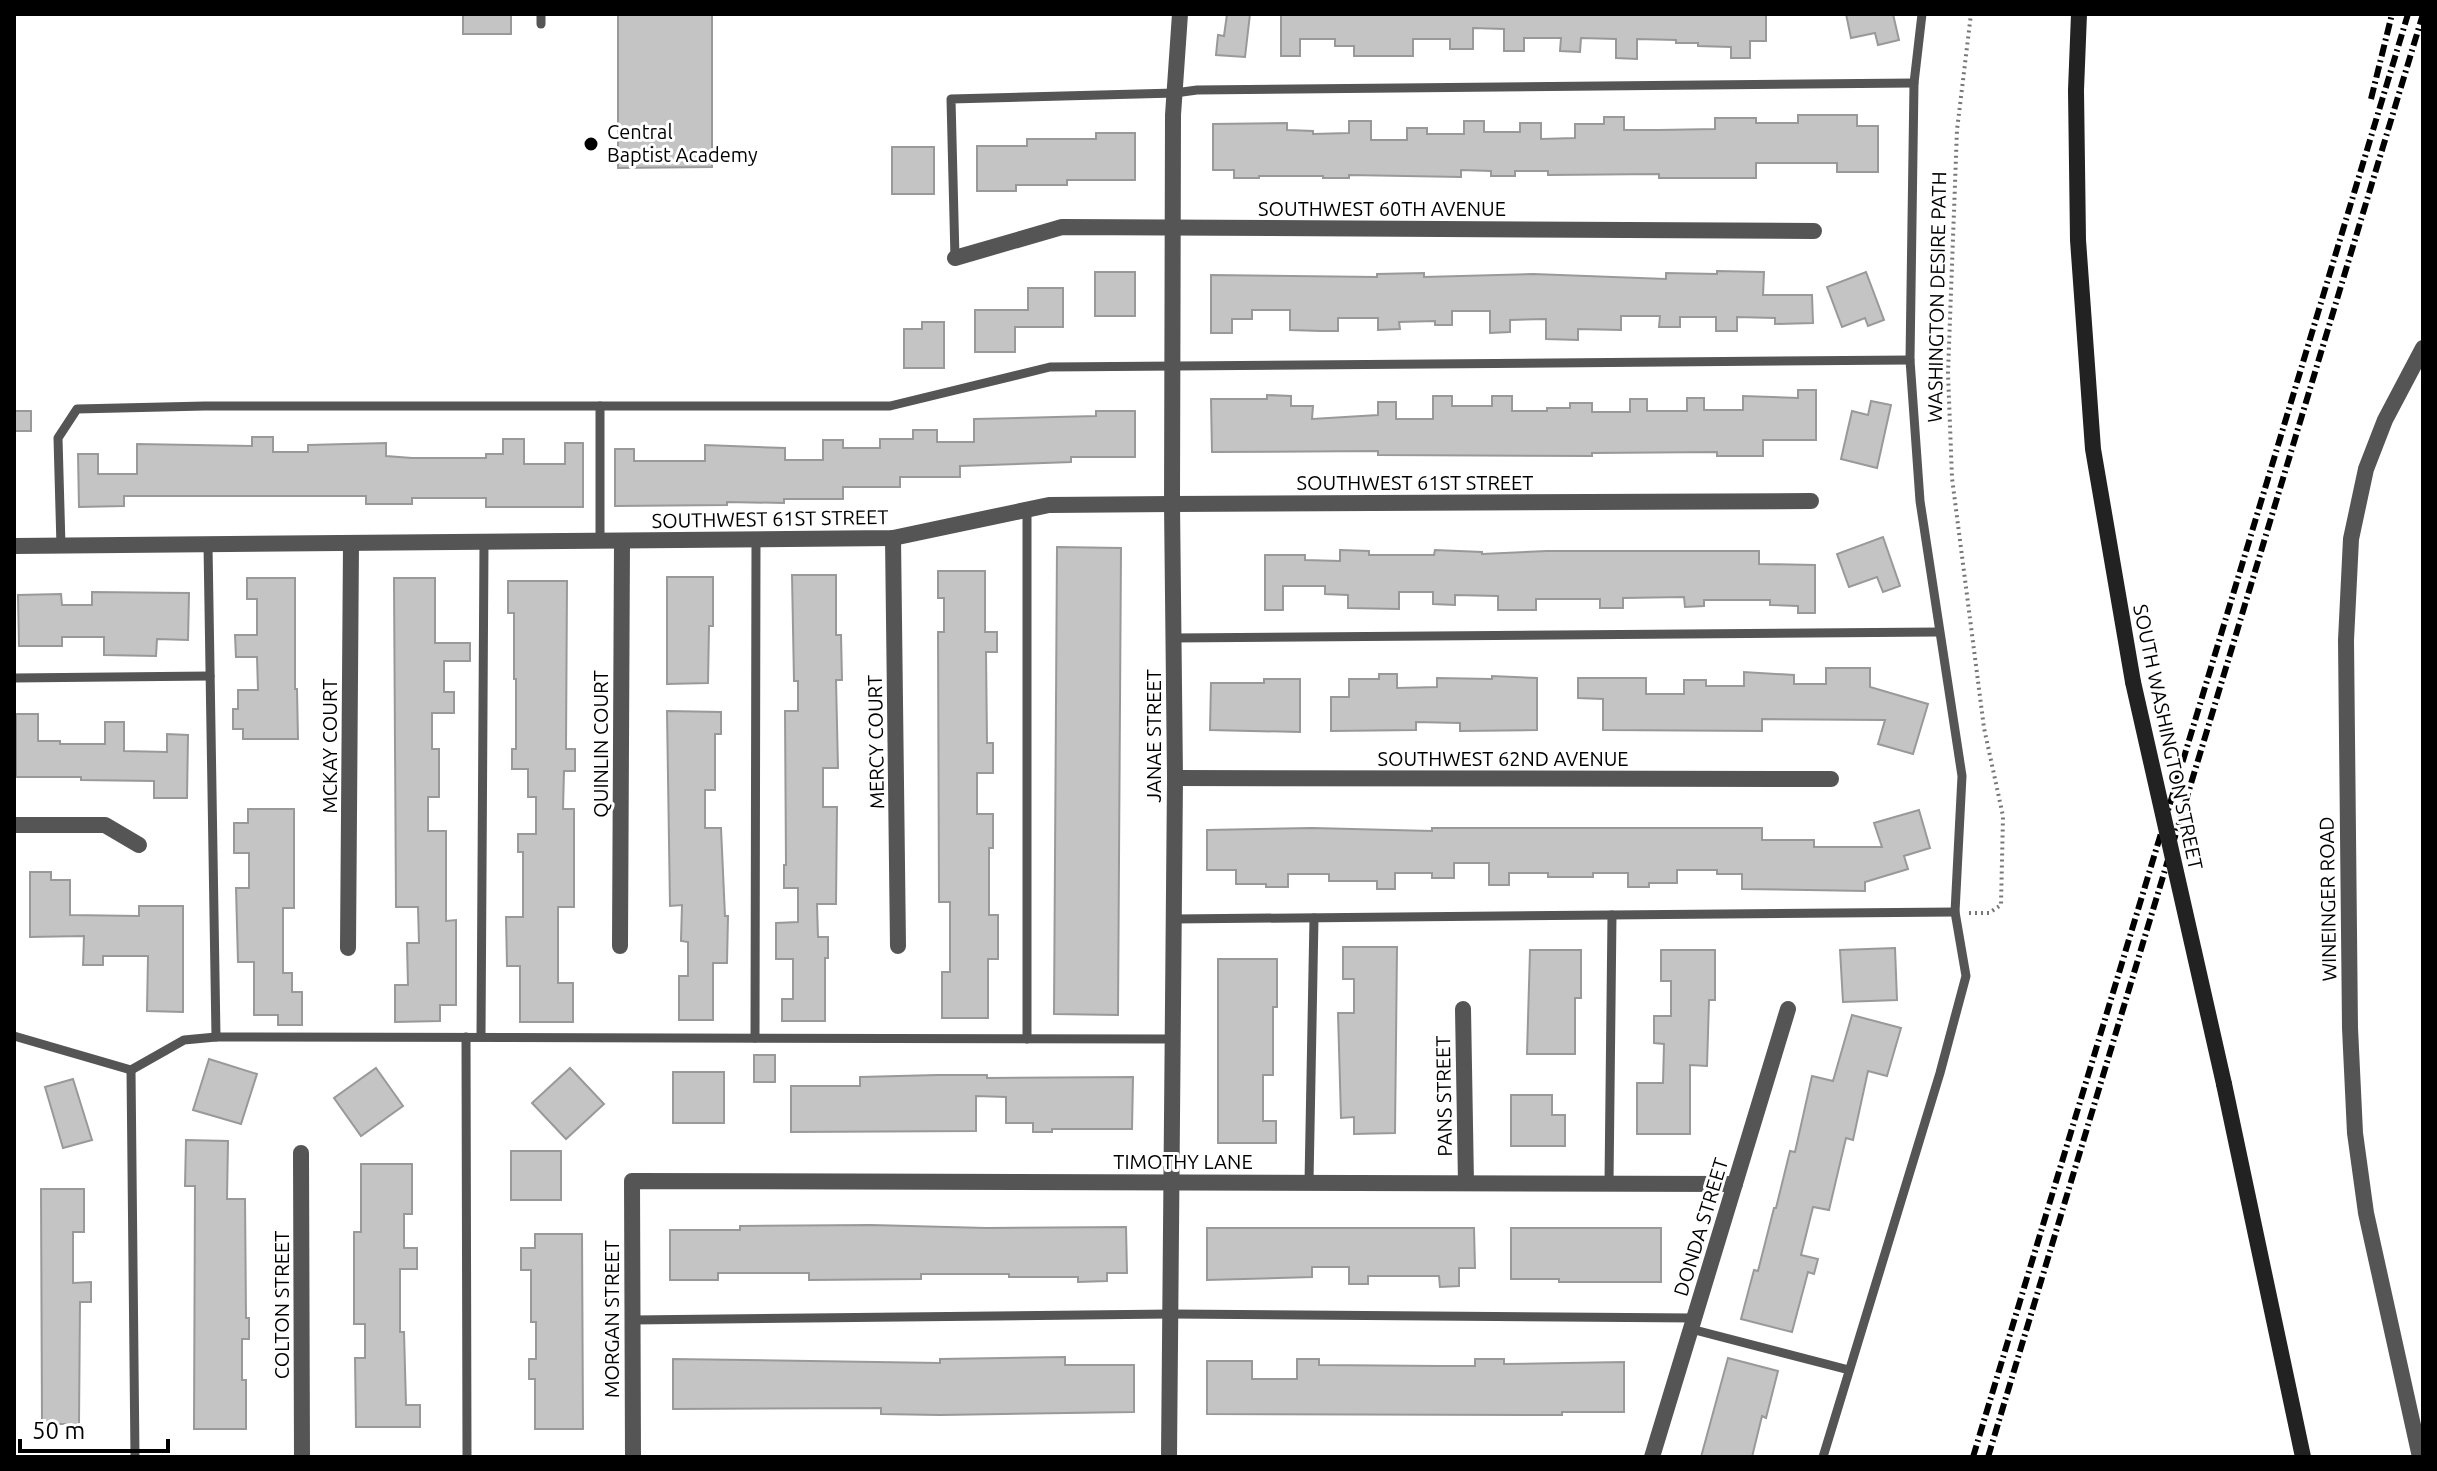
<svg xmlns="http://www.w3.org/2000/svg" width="2437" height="1471" viewBox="0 0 2437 1471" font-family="Ubuntu,sans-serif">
<rect width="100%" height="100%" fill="#fff"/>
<g fill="#c4c4c4" stroke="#999" stroke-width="2">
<rect x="463" y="14" width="48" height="20"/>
<path d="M618,14H712V167L618,168Z"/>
<path d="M1227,14H1250L1245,57L1216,55L1218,35L1224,36Z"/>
<path d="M1281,14H1766V41H1750V58H1731V47L1698,46V43H1676V40L1637,39V59L1616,58V39L1581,38L1580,52L1560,51L1561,38H1524V51H1504V29L1473,28V49H1450V39H1413V56H1354V46H1335V39H1300V56H1281Z"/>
<path d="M1846,14H1893L1899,40L1878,45L1875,33L1851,38Z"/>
<path d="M1798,115H1857V126H1878V172H1837V163H1756V178H1659V174L1548,175V171H1515V176H1491V171L1461,170V177L1349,175V178H1323V176H1259V178H1234V170H1213V124L1287,123V130L1313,131V134L1349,133V121H1371V140H1407V128H1427V134H1464V121H1484V132H1520V123H1541V139L1575,138V124H1604V117H1624V130H1659L1715,129V118H1756V123H1798Z"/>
<path d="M1096,133H1135V180H1067V185H1016V191H977V146H1027V139H1096Z"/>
<rect x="892" y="147" width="42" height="47"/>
<path d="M1717,271L1764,272L1763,295H1812L1813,323L1775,324V318L1737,317V331H1716V317H1680V327H1659L1660,316H1621V330L1578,329V340L1546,339V319L1510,320V332L1490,333V311H1452V325H1435V321L1399,322L1400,329L1378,330V318H1338V331H1321L1290,330V310H1252V319H1232V333H1211V275L1377,277V274L1424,273V277L1533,274L1666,279V273L1717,274Z"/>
<rect x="1095" y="272" width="40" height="44"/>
<path d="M1866,272L1884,320L1868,326L1865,318L1842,327L1827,287Z"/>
<path d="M1028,288H1063V327H1015V352H975V310H1028Z"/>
<path d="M922,322H944V368H904V329H922Z"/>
<path d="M1798,390H1816V440H1763V456H1717V452L1592,453V456L1378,455V451L1212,452L1211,399H1267V395L1291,396V406H1313L1312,419L1378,415V402H1396V419H1433V396H1452V406H1492V396H1512V411H1547V408H1570V403H1592V412H1630V399H1647V411H1687V398H1704V410H1743V396L1798,398Z"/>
<path d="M1871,401L1891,405L1877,468L1841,459L1852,411L1868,415Z"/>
<rect x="14" y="411" width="17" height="20"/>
<path d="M1096,411H1135V457H1071V462L960,466V477H900V487H843V499H784V503L727,502V505L615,506V449H634V461H705V445L785,448V460H823V440H843V448H880V439H913V430H937V442H974V419L1096,416Z"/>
<path d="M252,437H273V452H308V445L386,443V456L412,458H486V454H503V439H524V464H565V443H583V507H486V498H412V504H366V496H124V506L79,507L78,454H98V474H137V444L252,446Z"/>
<path d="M1883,537L1900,586L1883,592L1877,577L1849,587L1837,554Z"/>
<path d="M1057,547L1121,548L1118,1015L1054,1014Z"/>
<path d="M1340,550L1369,551V555H1434L1435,550L1482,552V554L1547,551H1759V564L1815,565V613H1798V606L1770,605V600H1704V606L1685,607L1684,597L1623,598V608H1600V599H1536V610H1498V596L1455,595V605L1433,604V592H1399V609L1348,608V595L1325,594V586H1283V610H1265V555H1305V560L1340,561Z"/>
<path d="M938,571H985V632H997V652H986L987,743H993V773H977V814H993V848H989V915H998V959H988V1018H942V972H950V902H939L938,632H944V598H938Z"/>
<path d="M792,575H836V635H841L842,680H836L838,768H823V807H837L836,904H817L818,937H828V958H825V1021H782V999H793V959H776V923L798,922V888H784V865H786L785,711H798V681H794Z"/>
<path d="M667,577H713V626H709L708,683L667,684Z"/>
<path d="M247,578H295V689H297L298,739H243V729H233V709H238V690H258L257,657H236L235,635H257V599H247Z"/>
<path d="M394,578H435V643H470V661H444V692H454V713H432V749H439V797H428V831H446V921L456,920V1005H440V1021L395,1022V985H408L407,943H419L418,907H396Z"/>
<path d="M508,581H567L566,749H575V771H564L563,809H574V907H558V983H573V1022H520V966H507L506,917H523V852H518V834H536V797H528V769H512V749H516V679H514V613H508Z"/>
<path d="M92,592L189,593L188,640L157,639L156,656L104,655V637H62V646H19L18,595L61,594L62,605H92Z"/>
<path d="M1826,668H1870V687L1928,704L1913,754L1878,744L1885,720L1762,719V731L1603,730V699L1578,698V678H1646V694H1684V680H1706V686H1744V672L1794,675V684H1826Z"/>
<path d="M1379,674H1397V688L1437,687V678L1492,679V676L1537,678V730L1460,731V723L1416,722V730L1331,731V697H1349V679H1379Z"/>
<path d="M1264,679H1300V732L1210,730L1211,683H1264Z"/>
<path d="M667,711L721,712V734H715V790H705V828H721L725,916H728L727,963H713V1020H679V976H688V942L681,941L682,905L670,906Z"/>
<path d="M16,714H38V741H60V744H105V722H124V751L167,752V734L188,735L187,798H154V781L81,780V777H16Z"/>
<path d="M248,809H294V908H283V973H292V992H302V1025H278V1015H254V962H238L236,888H249V853H234V823H248Z"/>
<path d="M1919,810L1930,848L1904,856L1908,869L1865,882V891L1742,889V874H1717V870H1677V883H1649V887H1628V873H1593V877H1548V873H1509V885H1489V863H1454V878H1432V873H1395V889H1377V881H1329V874H1288V887H1266V884H1236V870H1207V830L1312,828L1432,831V828H1762V840H1814V847H1882L1874,823Z"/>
<path d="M30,872H51V880H70V915L139,916V906H183V1012L147,1011L148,956H103V965H83L84,936L30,937Z"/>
<path d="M1343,947H1397L1395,1133L1354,1134V1117L1341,1118L1338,1013H1354V979H1343Z"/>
<path d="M1895,948L1897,1000L1843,1002L1840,950Z"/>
<path d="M1530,950H1581V998H1575V1054H1527Z"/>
<path d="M1661,950H1715V1000H1709L1707,1066L1690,1065V1134H1637V1083H1663L1664,1044L1654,1043V1016H1671V981H1661Z"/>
<path d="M1218,959H1277V1007H1273V1075H1263V1121H1276V1143H1218Z"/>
<path d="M1852,1015L1901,1028L1887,1076L1868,1071L1853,1140L1846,1138L1829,1210L1813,1207L1801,1255L1818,1259L1814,1274L1808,1272L1792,1332L1741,1319L1754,1270L1758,1271L1774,1208H1776L1790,1151L1795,1152L1812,1076L1833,1081Z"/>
<rect x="754" y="1055" width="21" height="27"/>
<path d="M209,1059L257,1074L241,1124L193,1110Z"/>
<path d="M376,1068L403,1106L361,1136L334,1098Z"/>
<path d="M570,1068L604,1104L566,1139L532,1103Z"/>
<rect x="673" y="1072" width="51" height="51"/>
<path d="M937,1075H987V1078L1133,1077L1132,1129H1052V1132H1033V1123H1006V1097L976,1096V1131L791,1132V1086H860V1077Z"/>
<path d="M73,1079L92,1140L63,1148L45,1087Z"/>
<path d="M1511,1095H1552V1115H1565V1146H1511Z"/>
<path d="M186,1140L228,1141L227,1199H245L246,1318H249V1339H242V1380H246V1429H194L195,1186H185Z"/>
<rect x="511" y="1151" width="50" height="49"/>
<path d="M361,1164H412V1214H404V1248H417V1269H400V1332H404L406,1405H420V1427H356L355,1358H365V1324H354V1232H361Z"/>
<path d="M41,1189H84V1232H73V1283L91,1282V1302H80L79,1424H42Z"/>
<path d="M871,1225L986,1228L1126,1227L1127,1273H1107V1281L1078,1282V1277H1009V1274H921V1279L809,1280V1273H718V1280H670V1230H740V1226Z"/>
<path d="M1207,1228H1474L1475,1268H1459V1286L1440,1287L1439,1276H1368V1284H1349V1267H1312V1277L1207,1280Z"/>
<path d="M1511,1228H1661V1282H1559V1279H1511Z"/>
<path d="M535,1234H582L583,1429H535V1379H529V1359H536V1322H531V1270H521V1248H535Z"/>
<path d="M1065,1357V1365H1134V1412L940,1415L881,1414V1408L673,1409V1359L940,1363V1359Z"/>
<path d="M1728,1358L1778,1371L1766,1418L1762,1416L1752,1457H1701Z"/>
<path d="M1297,1359H1319V1365L1440,1366H1475V1359H1504V1364L1624,1362V1412H1562V1415L1207,1414V1361H1252V1379H1297Z"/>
</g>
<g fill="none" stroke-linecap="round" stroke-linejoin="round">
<path stroke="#777" stroke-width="4" stroke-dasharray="2 4" stroke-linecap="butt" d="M1969,913H1989L2001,905L2003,816L1984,728L1952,478L1948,373L1957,130L1971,14"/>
<g stroke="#555" stroke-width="9">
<path d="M541,14V24"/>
<path d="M955,258L951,99L1175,93L1197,90L1914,83"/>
<path d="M600,406V542"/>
<path d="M1027,510V1039"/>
<path d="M208,545L216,1037"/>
<path d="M61,546L58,438L77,409L205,406H890L1050,367L1910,360"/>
<path d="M1173,638L1939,632"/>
<path d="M14,678L210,676"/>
<path d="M1174,919L1955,912"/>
<path d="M14,1036L131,1070L184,1040L216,1037L1173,1039"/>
<path d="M466,1037L467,1457"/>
<path d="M481,1037L484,543"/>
<path d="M755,1038L756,540"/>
<path d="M131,1070L135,1457"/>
<path d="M1309,1182L1314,918"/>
<path d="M1609,1183L1612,915"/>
<path d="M633,1320L1171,1314L1695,1318"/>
<path d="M1691,1329L1849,1370"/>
<path d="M1823,1457L1940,1073L1966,976L1955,912L1962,776L1920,501L1910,360L1914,83L1922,14"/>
</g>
<g stroke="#555" stroke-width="16">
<path d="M955,258L1062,227L1814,231"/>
<path d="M1172,504L1811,501"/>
<path d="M893,538L898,946"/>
<path d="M1175,778L1831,779"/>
<path d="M14,825H105L139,845"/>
<path d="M620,946L622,542"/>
<path d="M348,948L351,544"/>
<path d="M1463,1009L1466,1183"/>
<path d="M301,1153L302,1457"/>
<path d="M633,1457L632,1181L1735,1184"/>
<path d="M1652,1457L1788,1009"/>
</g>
<g stroke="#555" stroke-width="16">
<path d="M14,546L893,538L1049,505L1172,504"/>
<path d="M1169,1457L1175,778L1172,504L1173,115L1180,14"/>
<path d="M2420,1457L2366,1213L2355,1133L2350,1028L2346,640L2351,539L2366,469L2385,420L2423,348"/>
</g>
<g stroke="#222" stroke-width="16">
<path d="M2079,14L2076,90L2078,240L2093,449L2133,682"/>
<path d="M2224,1084L2303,1457"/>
</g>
<g stroke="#000" stroke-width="6" stroke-dasharray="12 4 2 4" stroke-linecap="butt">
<path d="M2371,99L2392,14"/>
<path d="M1973,1457L2408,14"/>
<path d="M1988,1457L2423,14"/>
</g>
<path stroke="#222" stroke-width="16" d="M2133,682L2224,1084"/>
</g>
<circle fill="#000" stroke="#fff" stroke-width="3" cx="591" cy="144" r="8"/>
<g text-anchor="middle" stroke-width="6" stroke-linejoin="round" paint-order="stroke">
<g font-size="20" fill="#000" stroke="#fff" text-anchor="start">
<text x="607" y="139">Central<tspan x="607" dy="23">Baptist Academy</tspan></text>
</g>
<g font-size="20" fill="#000" stroke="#fff">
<text x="1382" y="216">SOUTHWEST 60TH AVENUE</text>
<text transform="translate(1937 297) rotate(-89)" y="7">WASHINGTON DESIRE PATH</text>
<text x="1415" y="490">SOUTHWEST 61ST STREET</text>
<text transform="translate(770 519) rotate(-1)" y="7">SOUTHWEST 61ST STREET</text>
<text transform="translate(1154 736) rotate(-90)" y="7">JANAE STREET</text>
<text transform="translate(2168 737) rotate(78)" y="7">SOUTH WASHINGTON STREET</text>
<text transform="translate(876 742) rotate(-91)" y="7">MERCY COURT</text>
<text transform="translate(601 744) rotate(-90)" y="7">QUINLIN COURT</text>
<text transform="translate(330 746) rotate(-90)" y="7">MCKAY COURT</text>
<text x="1503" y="766">SOUTHWEST 62ND AVENUE</text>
<text transform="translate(2328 899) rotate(-91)" y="7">WINEINGER ROAD</text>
<text transform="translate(1444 1096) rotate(-91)" y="7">PANS STREET</text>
<text x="1183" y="1169">TIMOTHY LANE</text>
<text transform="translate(1701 1227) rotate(-73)" y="7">DONDA STREET</text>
<text transform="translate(282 1305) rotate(-90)" y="7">COLTON STREET</text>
<text transform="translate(612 1319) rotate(-90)" y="7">MORGAN STREET</text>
</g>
</g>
<rect width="2437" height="1471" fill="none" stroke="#000000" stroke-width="32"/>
<path d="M20 1439v12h148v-12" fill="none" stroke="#000000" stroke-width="4"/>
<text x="32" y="1439" font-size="24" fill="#000000" stroke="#ffffff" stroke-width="6" paint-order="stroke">50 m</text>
</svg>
